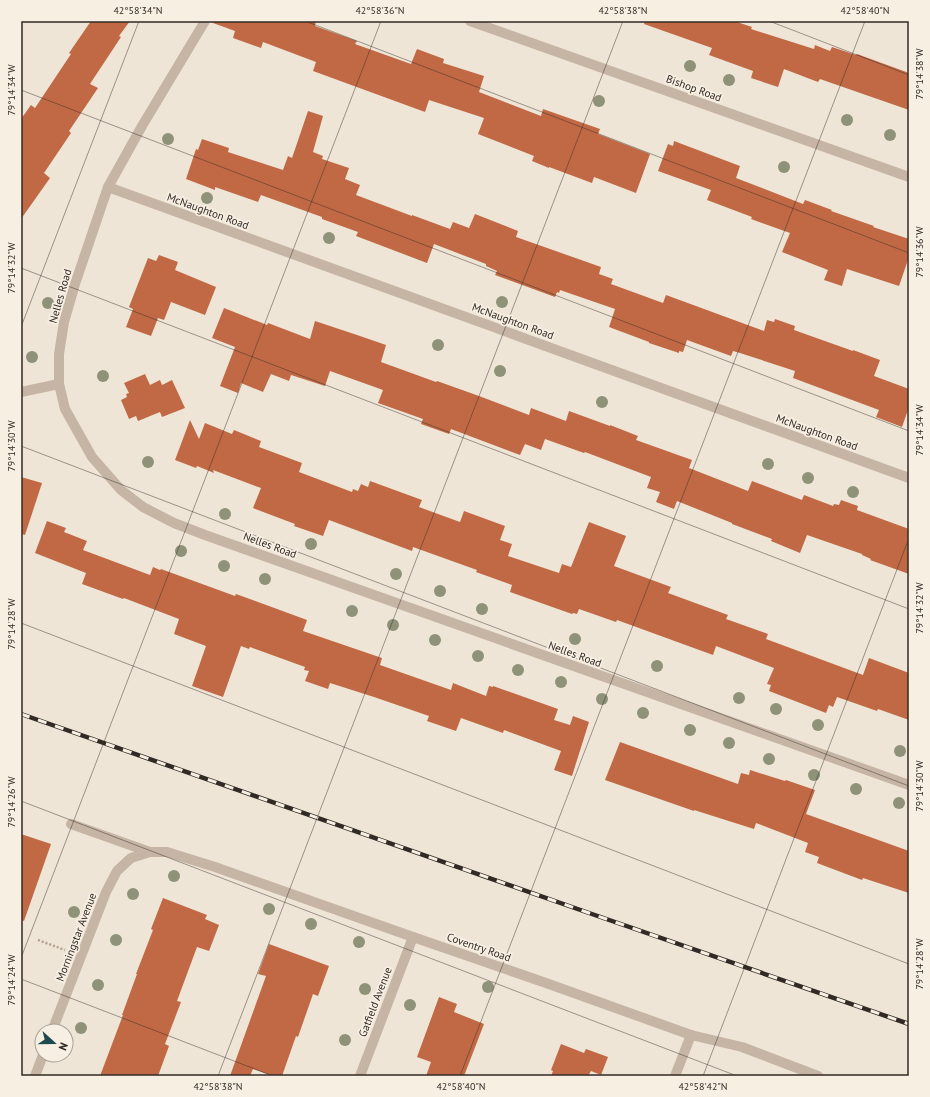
<svg xmlns="http://www.w3.org/2000/svg" width="930" height="1097" viewBox="0 0 930 1097" font-family="'PT Sans',sans-serif">
<rect width="100%" height="100%" fill="#efe5d7"/>
<g fill="#c06944">
<path d="M91,21H130L119,36L121,37L90,84L98,88L69,131L71,133L44,173L50,178L21,219V119L31,105L35,108L71,54L69,53Z"/>
<path d="M214,21H316L315,26L357,41L355,44L411,64L417,49L444,59L443,63L484,76L479,92L541,116L543,109L600,129L598,134L650,154L636,193L594,177L592,183L549,167V168L532,161L534,156L478,134L484,118L429,100L425,112L313,71L316,62L263,42L261,48L233,38L235,31L213,23Z"/>
<path d="M645,21H734L752,27L751,29L814,49L815,45L830,51L832,47L856,55L857,54L909,73V110L820,79L818,82L784,69L778,87L751,78L753,71L709,55L712,48L644,24Z"/>
<path d="M308,111L323,116L313,152L323,156L322,159L349,168L345,179L360,185L356,195L412,216V215L450,229L453,222L469,228L475,214L518,231L516,237L601,267L599,274L613,279L611,284L663,303L666,295L764,331L767,320L774,322L775,319L795,326L794,330L853,351V350L880,360L874,376L909,389V407L902,427L876,417L879,410L793,378L795,371L740,353L733,351L731,356L687,340L683,352L679,351V353L649,343V342L609,327L615,309L560,290L559,293L557,292L555,297L495,275L497,271L486,266V264L434,244L427,263L356,236L358,232L322,219V217L261,195L258,202L215,187V190L186,179L196,149L198,150L202,139L229,148L228,152L283,170L288,156L292,158Z"/>
<path d="M674,141L740,166L736,178L803,204L805,200L832,210L831,211L874,226L873,227L909,239V257L899,286L847,269L842,286L824,280L828,270L782,252L790,233L751,219L752,217L707,200L711,190L658,171L668,144L673,146Z"/>
<path d="M159,255L178,262L175,270L216,287L205,315L171,302L164,320L158,318L151,336L126,327L133,309L129,307L148,258L156,261Z"/>
<path d="M224,308L267,325L268,323L310,339L315,321L360,336L386,345L381,362L436,382L437,381L479,396L529,415L531,408L566,421L569,411L610,426V425L638,436L636,440L692,460L689,468L748,491L752,481L802,500L804,495L833,506L834,504L839,505L841,500L858,506L857,510L909,529V574L870,560L871,559L862,555V554L807,535L800,553L771,541L772,539L732,524V523L677,501L674,509L656,502L660,492L647,488L651,477L585,452L584,453L545,439L541,450L525,444L520,455L451,429L449,434L421,424L423,419L378,403L383,390L330,371L325,386L291,375L289,381L271,374L263,392L241,383L238,393L220,386L235,347L212,338Z"/>
<path d="M145,374L150,385L160,380L162,385L172,380L185,408L162,417L160,412L138,421L136,416L129,419L121,400L127,397L126,394L129,393L124,383Z"/>
<path d="M190,420L199,439L205,423L232,434L234,430L261,441L259,447L302,463L299,472L352,492L353,489L358,491L361,484L368,487L370,481L422,500L419,507L460,522L464,511L505,526L500,540L512,544L508,556L559,573L562,564L571,567L589,522L626,536L614,566L671,587L668,593L728,615L726,619L768,634L766,639L863,675L869,658L909,673V720L878,709L877,711L837,697L833,707L829,705L826,713L769,691L771,685L767,684L774,668L716,646L713,655L617,620L616,622L579,609L577,614L573,613L572,614L510,592L512,585L476,572L477,570L413,547L412,551L329,520L323,536L294,526L295,524L253,508L261,488L213,470L214,473L197,466L196,468L175,460Z"/>
<path d="M21,477L42,483L25,535L21,534Z"/>
<path d="M47,521L66,528L64,532L87,541L83,550L150,575L153,567L160,570L161,569L235,596L236,594L307,620L303,631L382,658L380,665L451,690L453,683L486,696L489,686L493,687V686L558,709L554,720L570,725L573,716L589,722L572,776L554,770L561,751L504,730L503,733L461,718L456,731L427,721L429,716L374,697L330,683L328,689L305,681L309,671L304,670L305,667L250,647L249,649L241,646L223,697L192,686L206,646L174,634L179,619L124,598L123,599L82,584L86,573L35,553Z"/>
<path d="M620,742L738,784L741,773L749,775L750,770L785,781L786,780L815,790L806,814L909,851V893L863,878L862,880L817,863L819,857L805,852L808,843L756,823L754,829L694,810V811L605,780Z"/>
<path d="M21,834L51,844L24,921L21,920Z"/>
<path d="M163,898L207,915L205,919L219,925L209,951L197,947L177,1001L181,1002L165,1044L169,1046L158,1076H100L123,1015H122L137,974H136L153,930L151,929Z"/>
<path d="M269,944L329,966L318,996L313,994L298,1037L296,1036L282,1076H273L253,1069L250,1076H230L266,976L258,974Z"/>
<path d="M439,997L457,1004L454,1012L484,1024L464,1076H426L431,1062L417,1057Z"/>
<path d="M561,1044L584,1053L586,1049L608,1057L601,1075L591,1071L588,1076H551L553,1071L551,1070Z"/>
</g>
<g fill="none" stroke-linecap="round" stroke-linejoin="round">
<path stroke="#b29f8e" stroke-width="2.5" stroke-dasharray="2 2" stroke-linecap="butt" d="M38,940L65,950"/>
<path stroke="#c6b5a4" stroke-width="10" d="M71,824L150,852"/>
<g stroke="#c6b5a4" stroke-width="10">
<path d="M205,21L142,126L108,187L75,284L64,322L59,354V384L65,409L92,457L121,490L143,507L174,523L205,535L909,785"/>
<path d="M470,21L909,177"/>
<path d="M108,187L909,478"/>
<path d="M21,392L59,384"/>
<path d="M52,1031L106,892L117,871L131,858L150,852H167L215,867L413,937L546,983L691,1035L742,1047L818,1076"/>
<path d="M35,1076L43,1055"/>
<path d="M360,1076L413,937"/>
<path d="M675,1076L691,1035"/>
</g>
<g stroke="#322a25" stroke-width="4.5">
<path id="rail" d="M21,714L589,913L909,1024"/>
</g>
<use href="#rail" stroke="#f7efe2" stroke-width="3" stroke-dasharray="9" stroke-linecap="butt"/>
</g>
<g fill="#8e9278">
<circle cx="690" cy="66" r="6"/>
<circle cx="729" cy="80" r="6"/>
<circle cx="599" cy="101" r="6"/>
<circle cx="847" cy="120" r="6"/>
<circle cx="890" cy="135" r="6"/>
<circle cx="168" cy="139" r="6"/>
<circle cx="784" cy="167" r="6"/>
<circle cx="207" cy="198" r="6"/>
<circle cx="329" cy="238" r="6"/>
<circle cx="502" cy="302" r="6"/>
<circle cx="48" cy="303" r="6"/>
<circle cx="438" cy="345" r="6"/>
<circle cx="32" cy="357" r="6"/>
<circle cx="500" cy="371" r="6"/>
<circle cx="103" cy="376" r="6"/>
<circle cx="602" cy="402" r="6"/>
<circle cx="148" cy="462" r="6"/>
<circle cx="768" cy="464" r="6"/>
<circle cx="808" cy="478" r="6"/>
<circle cx="853" cy="492" r="6"/>
<circle cx="225" cy="514" r="6"/>
<circle cx="311" cy="544" r="6"/>
<circle cx="181" cy="551" r="6"/>
<circle cx="224" cy="566" r="6"/>
<circle cx="396" cy="574" r="6"/>
<circle cx="265" cy="579" r="6"/>
<circle cx="440" cy="591" r="6"/>
<circle cx="482" cy="609" r="6"/>
<circle cx="352" cy="611" r="6"/>
<circle cx="393" cy="625" r="6"/>
<circle cx="575" cy="639" r="6"/>
<circle cx="435" cy="640" r="6"/>
<circle cx="478" cy="656" r="6"/>
<circle cx="657" cy="666" r="6"/>
<circle cx="518" cy="670" r="6"/>
<circle cx="561" cy="682" r="6"/>
<circle cx="739" cy="698" r="6"/>
<circle cx="602" cy="699" r="6"/>
<circle cx="776" cy="709" r="6"/>
<circle cx="643" cy="713" r="6"/>
<circle cx="818" cy="725" r="6"/>
<circle cx="690" cy="730" r="6"/>
<circle cx="729" cy="743" r="6"/>
<circle cx="900" cy="751" r="6"/>
<circle cx="769" cy="759" r="6"/>
<circle cx="814" cy="775" r="6"/>
<circle cx="856" cy="789" r="6"/>
<circle cx="899" cy="803" r="6"/>
<circle cx="174" cy="876" r="6"/>
<circle cx="133" cy="894" r="6"/>
<circle cx="269" cy="909" r="6"/>
<circle cx="74" cy="912" r="6"/>
<circle cx="311" cy="924" r="6"/>
<circle cx="116" cy="940" r="6"/>
<circle cx="359" cy="942" r="6"/>
<circle cx="98" cy="985" r="6"/>
<circle cx="488" cy="987" r="6"/>
<circle cx="365" cy="989" r="6"/>
<circle cx="410" cy="1005" r="6"/>
<circle cx="81" cy="1028" r="6"/>
<circle cx="345" cy="1040" r="6"/>
</g>
<path fill="none" stroke="#322a25" stroke-width="1" stroke-opacity="0.45" d="M305,21L909,253M769,21L909,75M21,90L909,431M21,268L909,609M21,327L139,21M21,446L909,786M21,623L909,964M21,801L737,1076M21,958L381,21M21,979L273,1076M218,1076L623,21M460,1076L865,21M703,1076L909,538"/>
<g text-anchor="middle" stroke-width="3.5" stroke-linejoin="round" paint-order="stroke">
<g font-size="11" fill="#322a25" stroke="#f7efe2">
<text transform="translate(694 88) rotate(20)" y="4">Bishop Road</text>
<text transform="translate(208 211) rotate(20)" y="4">McNaughton Road</text>
<text transform="translate(60 296) rotate(-74)" y="4">Nelles Road</text>
<text transform="translate(513 321) rotate(20)" y="4">McNaughton Road</text>
<text transform="translate(817 432) rotate(20)" y="4">McNaughton Road</text>
<text transform="translate(270 545) rotate(20)" y="4">Nelles Road</text>
<text transform="translate(575 654) rotate(20)" y="4">Nelles Road</text>
<text transform="translate(76 937) rotate(-69)" y="4">Morningstar Avenue</text>
<text transform="translate(479 947) rotate(19)" y="4">Coventry Road</text>
<text transform="translate(375 1002) rotate(-69)" y="4">Gatfield Avenue</text>
</g>
</g>
<rect width="930" height="1097" fill="none" stroke="#f7efe2" stroke-width="44"/>
<g transform="translate(54 1043) rotate(111)"><circle r="19" fill="#f7efe2" stroke="#a8a096"/>
<path d="M0-3L7 15L0 10L-7 15Z" fill="#1d4a51"/>
<text y="-6" font-size="11" font-weight="bold" text-anchor="middle" fill="#322a25">N</text>
</g>
<rect x="22" y="22" width="886" height="1053" fill="none" stroke="#322a25" stroke-width="1.5"/>
<g font-size="10" text-anchor="middle" fill="#322a25">
<text x="138" y="14">42°58'34"N</text>
<text x="380" y="14">42°58'36"N</text>
<text x="623" y="14">42°58'38"N</text>
<text x="865" y="14">42°58'40"N</text>
<text transform="translate(919 74) rotate(-90)" y="4">79°14'38"W</text>
<text transform="translate(11 90) rotate(-90)" y="4">79°14'34"W</text>
<text transform="translate(919 252) rotate(-90)" y="4">79°14'36"W</text>
<text transform="translate(11 268) rotate(-90)" y="4">79°14'32"W</text>
<text transform="translate(919 430) rotate(-90)" y="4">79°14'34"W</text>
<text transform="translate(11 446) rotate(-90)" y="4">79°14'30"W</text>
<text transform="translate(919 608) rotate(-90)" y="4">79°14'32"W</text>
<text transform="translate(11 624) rotate(-90)" y="4">79°14'28"W</text>
<text transform="translate(919 786) rotate(-90)" y="4">79°14'30"W</text>
<text transform="translate(11 802) rotate(-90)" y="4">79°14'26"W</text>
<text transform="translate(919 964) rotate(-90)" y="4">79°14'28"W</text>
<text transform="translate(11 980) rotate(-90)" y="4">79°14'24"W</text>
<text x="218" y="1090">42°58'38"N</text>
<text x="461" y="1090">42°58'40"N</text>
<text x="703" y="1090">42°58'42"N</text>
</g>
</svg>
